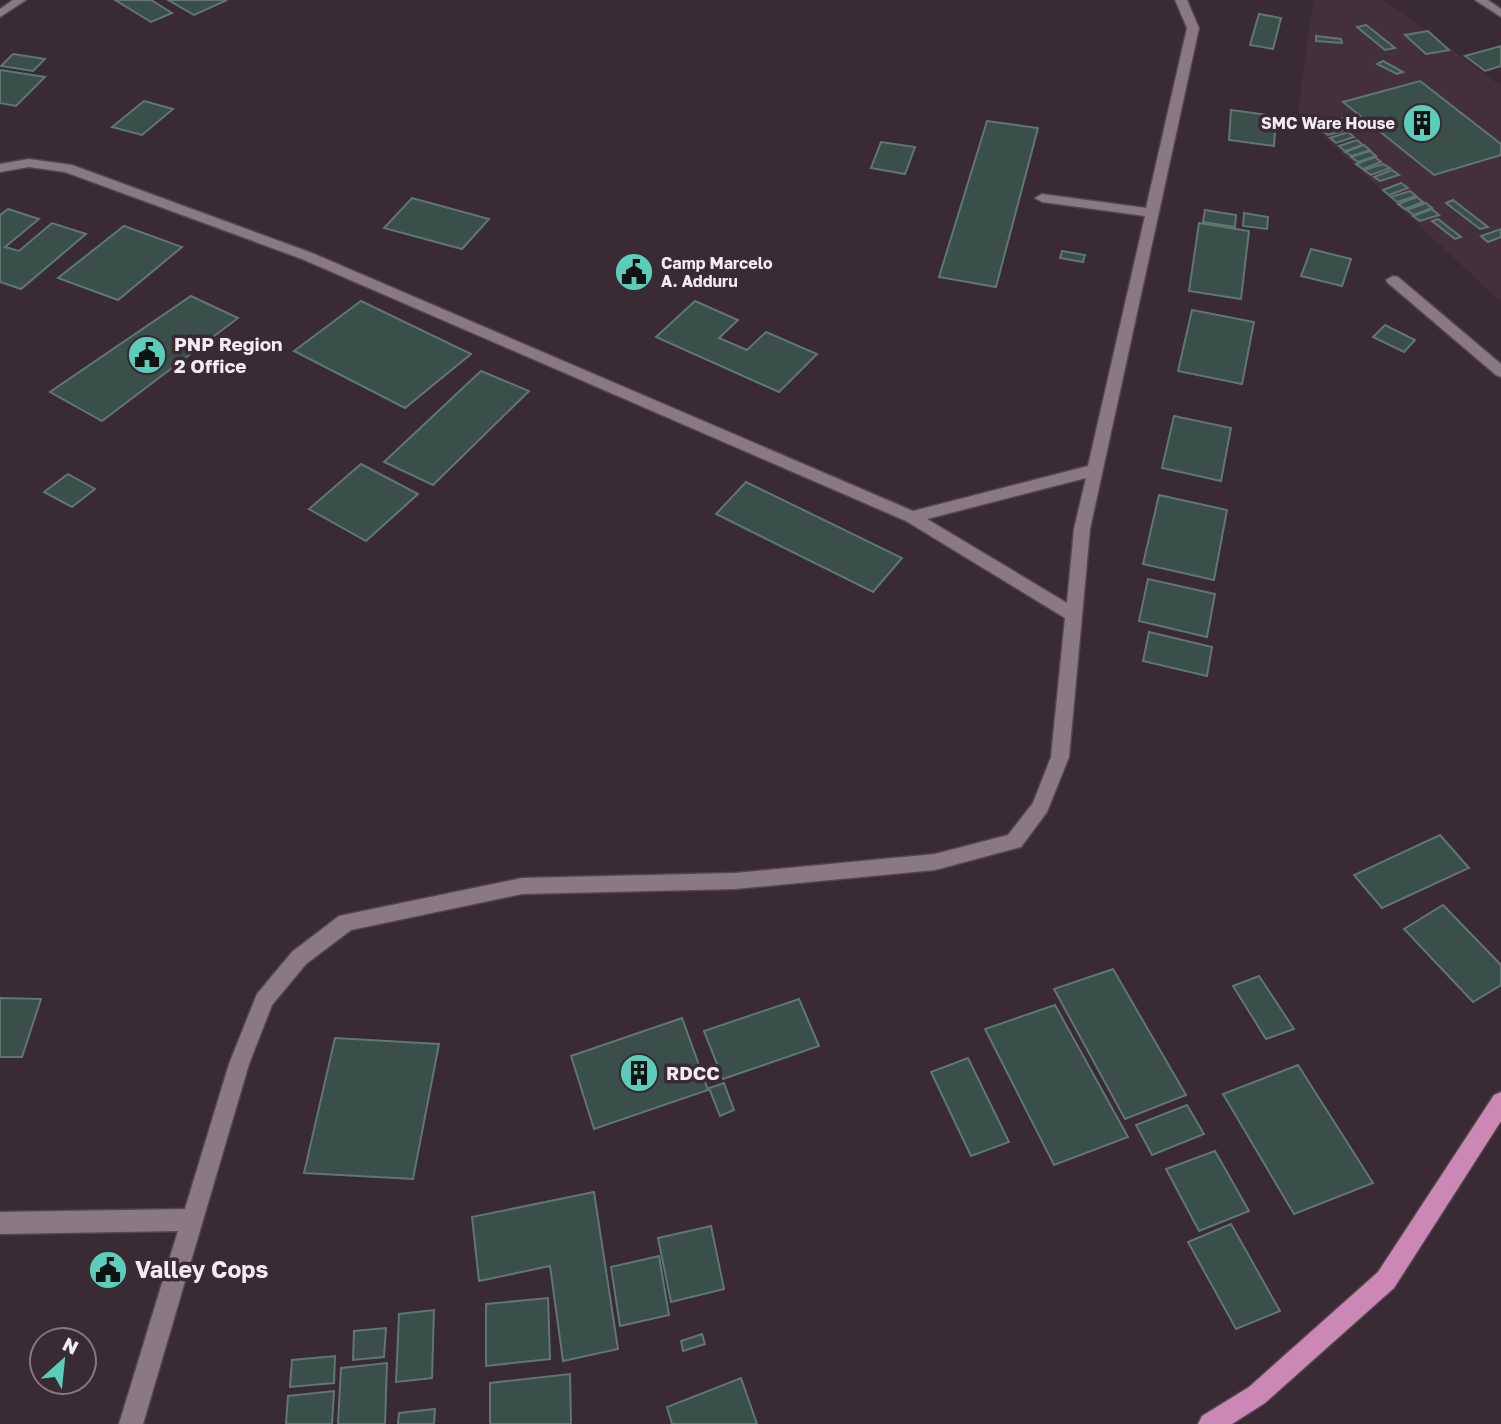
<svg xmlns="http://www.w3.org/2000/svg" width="1501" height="1424" viewBox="0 0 1501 1424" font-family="'Golos Text',sans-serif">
<rect width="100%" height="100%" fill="#392a33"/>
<path fill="#442f3d" d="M1313,0H1384L1501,86V302L1298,112Z"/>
<g fill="#3a4e4a" stroke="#607671" stroke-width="2">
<path d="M115,0H151L172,13L151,22Z"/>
<path d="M168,0H227L194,15Z"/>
<path d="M1259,14L1281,18L1273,49L1250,45Z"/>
<path d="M1366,25L1395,48L1385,50L1357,27Z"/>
<path d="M1428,31L1449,50L1426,54L1405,35Z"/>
<path d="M1316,36L1341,39L1342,43L1316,41Z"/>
<path d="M1501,46V66L1485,71L1465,56Z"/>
<path d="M13,54L45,59L33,71L1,66Z"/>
<path d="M1383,61L1403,72L1397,74L1377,64Z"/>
<path d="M0,70L45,77L16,106L0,103Z"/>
<path d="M1420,81L1501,144V155L1434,175L1343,102Z"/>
<path d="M144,101L173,109L142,135L112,127Z"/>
<path d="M1231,110L1276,116L1274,146L1229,140Z"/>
<path d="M1343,118L1355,127L1342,131L1330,122Z"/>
<path d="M987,121L1038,128L996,287L939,277Z"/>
<path d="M1326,122L1339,132L1328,135L1316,126Z"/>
<path d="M1348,132L1354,137L1336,143L1330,138Z"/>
<path d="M1357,140L1363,145L1345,151L1339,146Z"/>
<path d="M881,142L915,147L905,174L871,168Z"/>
<path d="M1364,145L1370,150L1352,156L1345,152Z"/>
<path d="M1370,151L1376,156L1358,162L1351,157Z"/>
<path d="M1375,157L1381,162L1363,169L1356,164Z"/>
<path d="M1383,164L1390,168L1371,175L1364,170Z"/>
<path d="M1392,170L1399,175L1380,181L1374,177Z"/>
<path d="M1401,183L1408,188L1389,195L1383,190Z"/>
<path d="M1410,191L1416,196L1397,202L1391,197Z"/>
<path d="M1417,197L1423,202L1405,209L1398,204Z"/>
<path d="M412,198L489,219L462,249L384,228Z"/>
<path d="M1453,200L1488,227L1480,229L1446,203Z"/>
<path d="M1426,203L1432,208L1414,215L1407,210Z"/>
<path d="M8,209L39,219L5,247L19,251L52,223L86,234L21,289L0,282V215Z"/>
<path d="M1432,209L1439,215L1420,221L1413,216Z"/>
<path d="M1205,210L1236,215L1235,227L1203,222Z"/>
<path d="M1244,213L1268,217L1267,229L1243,226Z"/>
<path d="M1438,219L1461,237L1455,239L1432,221Z"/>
<path d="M1199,223L1249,231L1241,299L1189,291Z"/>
<path d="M124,226L182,247L118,300L58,278Z"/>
<path d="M1501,229V237L1488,242L1481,236Z"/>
<path d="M1311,249L1351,259L1342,286L1301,276Z"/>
<path d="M1062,251L1085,255L1083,262L1060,258Z"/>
<path d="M191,296L238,318L102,421L50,392Z"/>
<path d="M361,301L471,354L405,408L294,351Z"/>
<path d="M695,301L738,320L719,338L747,350L766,332L817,354L779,392L656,337Z"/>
<path d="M1192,310L1254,322L1242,384L1178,371Z"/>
<path d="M1385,325L1415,340L1404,352L1373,337Z"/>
<path d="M481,371L529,391L433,485L384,462Z"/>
<path d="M1174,416L1231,428L1221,481L1162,468Z"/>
<path d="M361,464L418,494L366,541L309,509Z"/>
<path d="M68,474L95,489L72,507L44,492Z"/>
<path d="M746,482L902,558L873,592L716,514Z"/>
<path d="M1159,495L1227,510L1214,580L1143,564Z"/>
<path d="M1148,579L1215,594L1207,637L1139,621Z"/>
<path d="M1149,632L1212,647L1207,676L1143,661Z"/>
<path d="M1440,835L1469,868L1382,908L1354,875Z"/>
<path d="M1443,905L1501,965V985L1473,1002L1404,929Z"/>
<path d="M1113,969L1186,1095L1125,1119L1054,989Z"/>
<path d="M1259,976L1294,1029L1266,1039L1233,986Z"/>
<path d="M0,998L41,999L22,1057H0Z"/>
<path d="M799,999L819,1046L723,1079L704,1031Z"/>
<path d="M1055,1005L1128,1137L1054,1165L985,1029Z"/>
<path d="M682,1018L708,1090L594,1129L571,1056Z"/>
<path d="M335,1038L439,1044L413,1179L304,1173Z"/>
<path d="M968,1058L1009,1142L971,1156L931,1072Z"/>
<path d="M1298,1065L1373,1183L1294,1214L1223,1094Z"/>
<path d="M724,1083L734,1110L720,1116L709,1088Z"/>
<path d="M1187,1105L1204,1134L1152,1155L1136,1125Z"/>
<path d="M1215,1151L1249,1211L1199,1231L1166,1169Z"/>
<path d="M594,1192L618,1349L563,1361L550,1266L479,1281L472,1217Z"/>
<path d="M1231,1224L1280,1311L1236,1329L1188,1242Z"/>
<path d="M711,1226L724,1289L671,1302L658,1238Z"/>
<path d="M659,1256L669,1315L620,1326L611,1267Z"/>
<path d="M548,1298L550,1359L486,1366V1304Z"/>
<path d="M434,1310L432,1378L396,1382L399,1314Z"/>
<path d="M386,1328L384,1357L353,1360L354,1331Z"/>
<path d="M702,1334L705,1344L683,1351L681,1341Z"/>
<path d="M335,1356L334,1383L290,1387L292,1360Z"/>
<path d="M387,1363L385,1424H338L341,1368Z"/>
<path d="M570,1374L571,1424H490V1383Z"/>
<path d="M741,1378L757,1424H672L667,1407Z"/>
<path d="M334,1391L332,1424H286L288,1396Z"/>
<path d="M435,1409L434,1424H398L399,1413Z"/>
</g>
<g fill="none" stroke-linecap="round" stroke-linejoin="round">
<g stroke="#53464e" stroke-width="3">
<g id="minor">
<path d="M13,0H26L0,17V9Z"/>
<path d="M1175,0H1187L1199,28L1090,529L1069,757L1047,812L1021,847L935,870L735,889L522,894L351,930L306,964L272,1005L249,1064L143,1424H119L178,1231L0,1234V1212L185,1209L229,1064L257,994L292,952L339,916L522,878L735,873L935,854L1008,835L1033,803L1051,757L1065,618L906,521L302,259L65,172L29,167L0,172V164L29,159L72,165L312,253L913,511L1088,466L1145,216L1042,202L1035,198L1042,194L1146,208L1187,28ZM1086,478L1074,529L1067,603L927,519Z"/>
<path d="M1475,0H1488L1501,9V17Z"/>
<path d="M1393,276L1398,277L1501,364V377L1496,375L1388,283L1386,280Z"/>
</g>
</g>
<g stroke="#53464e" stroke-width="3">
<path id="major" d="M1501,1092V1121L1394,1288L1265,1403L1232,1424H1198L1202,1416L1249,1387L1378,1272L1494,1095Z"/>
</g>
<use href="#minor" fill="#8a7883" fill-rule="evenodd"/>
<use href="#major" fill="#cb88b5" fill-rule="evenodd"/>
</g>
<defs>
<g id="building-disc" transform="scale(2.0125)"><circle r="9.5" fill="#5bcebb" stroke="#392a33"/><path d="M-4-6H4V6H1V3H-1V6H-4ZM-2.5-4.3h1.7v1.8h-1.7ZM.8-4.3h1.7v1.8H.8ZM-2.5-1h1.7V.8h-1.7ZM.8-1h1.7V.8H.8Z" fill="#111"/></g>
<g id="civic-disc" transform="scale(2.0125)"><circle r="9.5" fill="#5bcebb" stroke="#392a33"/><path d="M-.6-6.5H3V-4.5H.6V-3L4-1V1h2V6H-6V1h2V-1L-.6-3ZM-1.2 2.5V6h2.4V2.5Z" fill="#111"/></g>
</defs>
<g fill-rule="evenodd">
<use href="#building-disc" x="1422" y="123"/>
<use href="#civic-disc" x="634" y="272"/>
<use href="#civic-disc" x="147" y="355"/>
<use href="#building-disc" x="639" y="1073"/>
<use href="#civic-disc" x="108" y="1270"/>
</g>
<g text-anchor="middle" stroke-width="7" stroke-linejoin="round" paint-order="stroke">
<g font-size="16" font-weight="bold" fill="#f5ebf1" stroke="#392a33" text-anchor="end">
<text x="1395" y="129">SMC Ware House</text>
<text x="661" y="269" text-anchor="start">Camp Marcelo<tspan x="661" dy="18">A. Adduru</tspan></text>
</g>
<g font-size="19" font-weight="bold" fill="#f5ebf1" stroke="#392a33" text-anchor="start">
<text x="174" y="351">PNP Region<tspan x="174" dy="22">2 Office</tspan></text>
<text x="666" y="1080">RDCC</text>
</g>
<g font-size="23" font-weight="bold" fill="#f5ebf1" stroke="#392a33" text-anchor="start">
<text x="135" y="1278">Valley Cops</text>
</g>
</g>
<g transform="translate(63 1361) rotate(27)"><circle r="33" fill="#392a33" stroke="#84777f" stroke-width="2"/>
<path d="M0-5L12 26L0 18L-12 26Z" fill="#5bcebb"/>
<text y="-10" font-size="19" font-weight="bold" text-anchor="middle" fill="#f5ebf1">N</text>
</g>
</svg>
